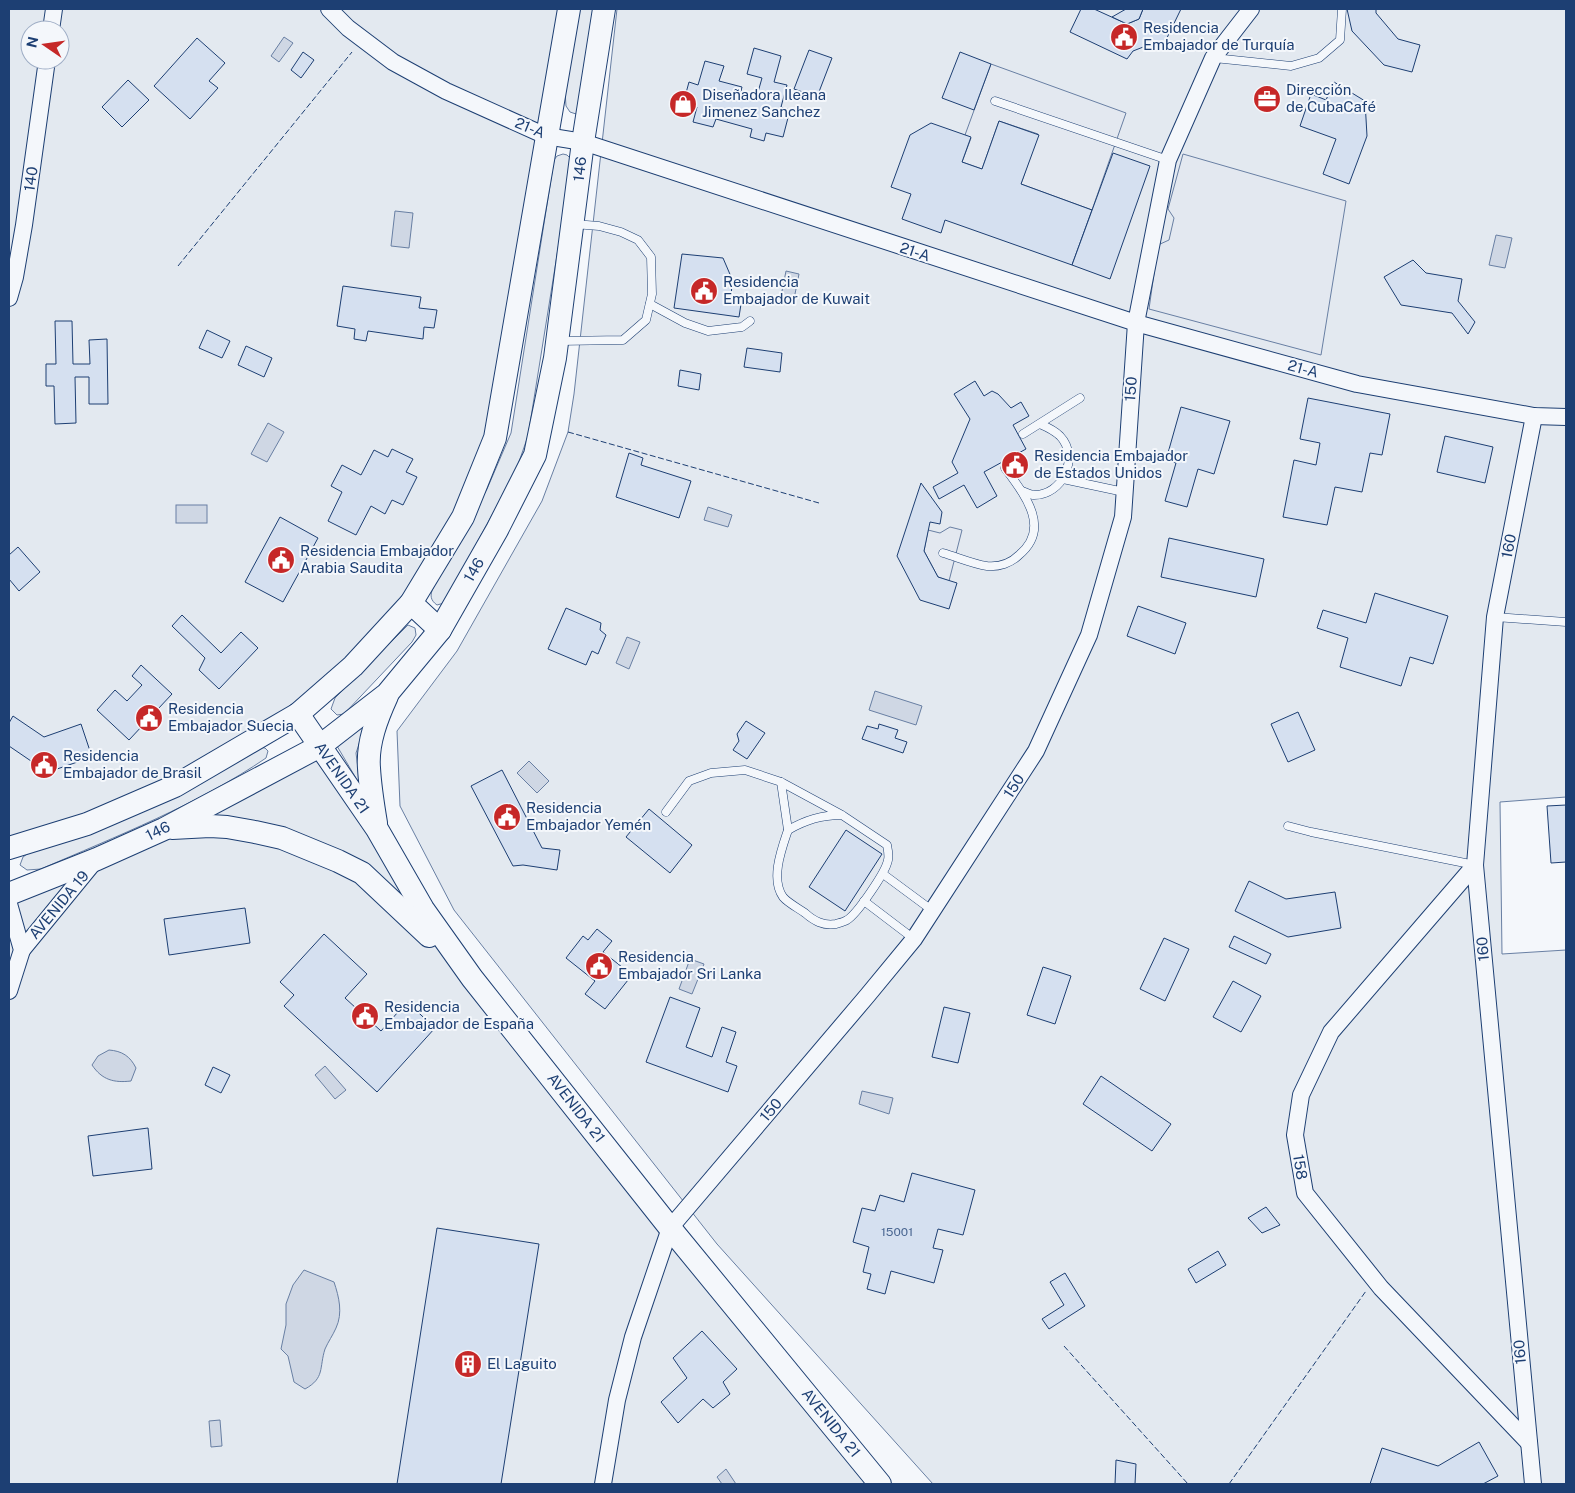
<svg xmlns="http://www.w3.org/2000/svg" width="1575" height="1493" viewBox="0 0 1575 1493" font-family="'Public Sans',sans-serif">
<rect width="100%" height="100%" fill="#f4f7fb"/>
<g fill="#e3e9f0" stroke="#687fa3" fill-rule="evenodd">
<path d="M9,9H569L495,438L463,517L353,666L175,786L9,848ZM30,30H60V60H30Z"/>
<path d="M579,9H595L580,105L576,114L570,112L566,106L565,92Z"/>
<path d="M617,9H1566V797L1500,802L1502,954L1566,950V1484H933L717,1244L454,910L400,806L397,731L457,651L542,501L568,432L574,394Z"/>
<path d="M563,154L567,155L571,159L570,174L528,436L515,473L444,603L437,605C430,600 430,595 433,588L487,489L511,433L554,160L557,156Z"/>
<path d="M408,625L415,628L416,635L412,642L344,714L337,715L331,709L335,698Z"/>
<path d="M366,724L356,753L360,785L337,746Z"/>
<path d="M320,746L423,909L880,1484H9V894Z"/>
<path d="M259,747L265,748L268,751L266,758C199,804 115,837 41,869L27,870L20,865L23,857L30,852Z"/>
</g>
<g fill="#e3e8f0" stroke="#687fa3">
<path d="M991,64L1126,113L1092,210L1021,184L1038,134L999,121L982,169L962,162L971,138L965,135Z"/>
<path d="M1183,154L1346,201L1321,355L1149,309L1158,245L1169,240L1174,218L1168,209Z"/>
<path d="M950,527L962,530L949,581L938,577L924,551L928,530L940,533Z"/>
</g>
<g fill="#cfd7e4" stroke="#687fa3">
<path d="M284,37L293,43L279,62L271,56Z"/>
<path d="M395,211L413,213L409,248L391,246Z"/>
<path d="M1496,235L1512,238L1505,268L1489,265Z"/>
<path d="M786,271L799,274L794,299L781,296Z"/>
<path d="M268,423L284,432L267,462L251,454Z"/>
<rect x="176" y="505" width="31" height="18"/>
<path d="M708,507L732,515L728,527L704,520Z"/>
<path d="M627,637L640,642L629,669L616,663Z"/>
<path d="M875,691L922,706L916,725L869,710Z"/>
<path d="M529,761L549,781L537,793L517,773Z"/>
<path d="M690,959L704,964L692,994L679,989Z"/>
<path d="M109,1050C122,1051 130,1056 136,1068L131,1081C114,1083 102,1080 92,1065L98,1056Z"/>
<path d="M325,1066L346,1090L335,1099L315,1075Z"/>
<path d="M862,1091L893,1098L889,1114L859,1104Z"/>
<path d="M304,1270L334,1282C339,1297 343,1313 336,1328C333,1335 328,1342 325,1349C319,1368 325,1378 305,1389L294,1382L288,1356L281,1349L286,1325V1304L293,1285Z"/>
<path d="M220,1420L222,1446L211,1447L209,1421Z"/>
<path d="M726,1469L736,1484H722L717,1477Z"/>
</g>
<g fill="#d5e0f0" stroke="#1d3f73">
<path d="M1081,9H1094L1127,24L1139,19L1143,9H1181L1163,46L1156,42L1133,51L1127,59L1070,32Z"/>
<path d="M1126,9H1143L1139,19L1127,24L1112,17Z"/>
<path d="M1347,9H1376V13L1398,39L1420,45L1412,72L1384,65L1352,31Z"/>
<path d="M197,38L225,63L209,81L218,88L190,119L154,86Z"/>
<path d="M754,48L781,56L774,82L787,85L781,107L790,110L783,137L766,133L764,141L750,137L752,129L716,119L713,127L693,122L697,107L683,104L689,82L698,85L705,61L724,66L719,81L742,87L740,95L756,99L762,78L747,74Z"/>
<path d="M809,50L832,58L817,97L794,89Z"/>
<path d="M303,52L314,60L301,78L291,70Z"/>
<path d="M960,52L991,64L974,110L942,98Z"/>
<path d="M128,80L149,100L122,127L102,107Z"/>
<path d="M1334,82L1365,101L1367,136L1349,184L1323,174L1336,139L1300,126L1311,94L1326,100Z"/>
<path d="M999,121L1039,135L1021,184L1092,210L1072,265L945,220L941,233L902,219L911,194L891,187L910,135L931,123L971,137L962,162L982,169Z"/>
<path d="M1113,153L1150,166L1110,279L1072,265Z"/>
<path d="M682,254L723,258L732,279L731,302L741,304L739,317L674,308Z"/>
<path d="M1413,260L1426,273L1462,279L1458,301L1475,322L1468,334L1452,313L1401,305L1384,277Z"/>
<path d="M343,286L421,297L419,308L437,310L434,328L424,327L423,339L368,331L366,341L354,339L355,329L337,326Z"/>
<path d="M55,321H72L73,364H90L89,340L107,339L108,404H89V377H75L76,423L55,424L54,386H46V364H56Z"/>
<path d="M207,330L230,341L222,358L199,348Z"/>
<path d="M246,346L272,358L264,377L238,365Z"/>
<path d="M747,348L782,353L780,372L744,367Z"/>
<path d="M680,370L701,374L699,390L678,386Z"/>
<path d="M975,381L984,396L992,391L998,394L1011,408L1021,402L1029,416L1013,425L1026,449L984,472L997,496L977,508L964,485L939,499L933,487L958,473L952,462L970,419L954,394Z"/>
<path d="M1308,398L1390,414L1382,455L1370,453L1362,492L1335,487L1327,525L1283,517L1294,460L1316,465L1320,443L1300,439Z"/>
<path d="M1181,407L1230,421L1214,474L1198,469L1187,507L1165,501L1176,463L1166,460Z"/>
<path d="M1445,436L1493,447L1485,483L1437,472Z"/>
<path d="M392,449L413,459L406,472L417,477L403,505L392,500L385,514L371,506L356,535L328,521L342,492L331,486L342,465L361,475L374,450L388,457Z"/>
<path d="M629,453L643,458L641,465L691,481L679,518L616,497Z"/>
<path d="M921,483L942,512L940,524L930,522L924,551L938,577L957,583L949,609L920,600L897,556Z"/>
<path d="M280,517L318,538L283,602L245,582Z"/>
<path d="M1169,538L1264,559L1256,597L1161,577Z"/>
<path d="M18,547L40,572L19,591L9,579V555Z"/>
<path d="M1375,593L1448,616L1433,664L1410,657L1401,686L1340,667L1348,638L1317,628L1323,610L1366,623Z"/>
<path d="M1138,606L1186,623L1175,654L1127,636Z"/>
<path d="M566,608L601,623L600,630L606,635L598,654L592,651L586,665L548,649Z"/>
<path d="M182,615L221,653L241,632L258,648L219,689L199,670L205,658L172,626Z"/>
<path d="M141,665L172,694L129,740L97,710L115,690L127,701L142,685L132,676Z"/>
<path d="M1298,712L1315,750L1288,762L1271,724Z"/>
<path d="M13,716L44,737L81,724L92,757L57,769L31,761L9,746V723Z"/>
<path d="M746,721L765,733L747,759L733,750L739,741L737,734Z"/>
<path d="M879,724L898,730L895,738L907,742L903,753L862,739L867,726L878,729Z"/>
<path d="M502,770L542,848L560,850L557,870L523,865L513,866L471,786Z"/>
<path d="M1566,805V862L1551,863L1547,806Z"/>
<path d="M649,809L692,845L670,873L626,837Z"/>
<path d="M846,830L882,854L845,911L809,887Z"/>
<path d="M1249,881L1286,899L1335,892L1341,928L1288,937L1235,911Z"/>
<path d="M245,908L250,943L169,955L164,919Z"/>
<path d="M597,929L612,941L603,952L632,975L605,1009L585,994L595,981L566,958L583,936L588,940Z"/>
<path d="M324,934L367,974L345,998L381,1031L407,1002L435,1028L377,1092L284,1006L294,995L280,982Z"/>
<path d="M1234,936L1271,954L1266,964L1229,947Z"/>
<path d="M1164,938L1189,949L1165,1001L1140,989Z"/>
<path d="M1043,967L1071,976L1055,1024L1027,1015Z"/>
<path d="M1233,981L1261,996L1241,1032L1213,1017Z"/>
<path d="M670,997L700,1008L686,1047L712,1057L722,1027L736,1032L726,1062L737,1066L728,1092L646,1062Z"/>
<path d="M944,1007L970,1013L958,1063L932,1057Z"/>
<path d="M213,1067L230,1075L221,1093L205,1085Z"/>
<path d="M1101,1076L1171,1124L1152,1151L1083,1104Z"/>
<path d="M148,1128L152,1169L93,1176L88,1136Z"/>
<path d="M912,1173L975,1190L963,1235L938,1229L933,1248L943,1250L934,1283L891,1271L885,1294L867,1289L871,1274L863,1272L869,1247L853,1242L862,1208L875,1211L880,1195L904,1202Z"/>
<path d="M1266,1207L1280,1225L1262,1233L1248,1218Z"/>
<path d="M437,1228L539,1244L501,1484H397Z"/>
<path d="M1218,1251L1226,1265L1196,1283L1188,1269Z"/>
<path d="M1065,1273L1085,1306L1049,1329L1042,1319L1064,1305L1050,1282Z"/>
<path d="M702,1331L737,1369L723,1382L730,1394L713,1408L703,1399L678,1423L661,1402L687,1378L673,1358Z"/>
<path d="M1479,1442L1498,1476L1483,1484H1370L1382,1448L1438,1466Z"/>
<path d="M1116,1460L1136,1464L1135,1484H1115Z"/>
</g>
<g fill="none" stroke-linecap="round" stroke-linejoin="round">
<g stroke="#1d3f73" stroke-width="9">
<g id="lane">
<path d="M1214,58L1291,66L1319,58L1340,40L1342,9"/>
<path d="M995,101L1168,160"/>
<path d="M650,304L685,323L708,331L742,327L750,321"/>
<path d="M559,341L623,340L646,320L652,294L651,257L638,240L621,232L599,226L574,224"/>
<path d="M1023,434L1080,398"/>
<path d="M1063,479L1124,492"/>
<path d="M1022,491C1025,492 1029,494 1033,495C1063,496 1080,457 1060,436C1054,430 1047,427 1040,424"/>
<path d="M943,553C957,557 973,564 987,566C999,567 1011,563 1019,555C1052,528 1024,494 1005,468"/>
<path d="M1495,617L1566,622"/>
<path d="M781,782L788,830"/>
<path d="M666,812L689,781L711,773L745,770L781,782L842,815L887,845C888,850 889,856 888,860C886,872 857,914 847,920C844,922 839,923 836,924C823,926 814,921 805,913C798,908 788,903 783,897C770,879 782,848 788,830C806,820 821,815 842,815"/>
<path d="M1288,826L1311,832L1475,865"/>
<path d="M883,874L933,911"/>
<path d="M864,901L914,939"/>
</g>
</g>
<g stroke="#1d3f73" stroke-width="18">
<g id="street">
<path d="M329,9L348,28L393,62L446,91L546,136L583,142L1136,323L1357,384L1534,416L1566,417"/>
<path d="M51,30L54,9"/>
<path d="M9,298L15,277L24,225L47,60"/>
<path d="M1475,865L1331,1032L1301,1095L1295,1135L1305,1193L1381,1288L1529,1443"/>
<path d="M9,904L22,950L9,991"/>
<path d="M22,950L95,861"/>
<path d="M603,1484L617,1400L633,1337L670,1228L867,996L914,939L1036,751L1089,635L1123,517L1136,323L1168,160L1213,58L1251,9"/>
<path d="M1533,1484L1475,865L1495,617L1534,416"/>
</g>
</g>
<g stroke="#1d3f73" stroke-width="24">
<g id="secondary">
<path d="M411,603L440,630"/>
<path d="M298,714L377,829L423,909L472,978L670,1228L880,1484"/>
<path d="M376,823C373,805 370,786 369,768C367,743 377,718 387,696"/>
<path d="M172,828L210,826L227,827L255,832L282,838L338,861L362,873L429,936"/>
<path d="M9,848L87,824L175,786L298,714L353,666L411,603L463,517L495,438L569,9"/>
<path d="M9,894L97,859L164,829L320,746L387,694L440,630L497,530L535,455L555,358L583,142L604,9"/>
</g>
</g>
<use href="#lane" stroke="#f4f7fb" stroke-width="8"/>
<use href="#street" stroke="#f4f7fb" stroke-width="16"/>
<use href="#secondary" stroke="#f4f7fb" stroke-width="22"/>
<g stroke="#1d3f73" stroke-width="1" stroke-dasharray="6 2.5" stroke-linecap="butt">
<path d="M178,266L352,52"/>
<path d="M568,432L819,503"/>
<path d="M1064,1346L1188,1484"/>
<path d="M1229,1484L1366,1291"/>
</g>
</g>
<defs>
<g id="civic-disc" transform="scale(1.4375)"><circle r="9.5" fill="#c62828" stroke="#f4f7fb"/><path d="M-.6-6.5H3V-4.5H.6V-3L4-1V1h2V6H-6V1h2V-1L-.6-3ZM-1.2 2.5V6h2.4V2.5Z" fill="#fff"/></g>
<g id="office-disc" transform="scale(1.4375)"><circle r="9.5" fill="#c62828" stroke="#f4f7fb"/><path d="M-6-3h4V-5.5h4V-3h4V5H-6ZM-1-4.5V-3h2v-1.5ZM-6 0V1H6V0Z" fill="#fff"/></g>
<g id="shop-disc" transform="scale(1.4375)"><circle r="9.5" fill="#c62828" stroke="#f4f7fb"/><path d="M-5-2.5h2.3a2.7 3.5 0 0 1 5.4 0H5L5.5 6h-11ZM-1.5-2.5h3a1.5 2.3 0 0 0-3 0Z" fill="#fff"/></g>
<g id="building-disc" transform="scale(1.4375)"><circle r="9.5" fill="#c62828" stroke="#f4f7fb"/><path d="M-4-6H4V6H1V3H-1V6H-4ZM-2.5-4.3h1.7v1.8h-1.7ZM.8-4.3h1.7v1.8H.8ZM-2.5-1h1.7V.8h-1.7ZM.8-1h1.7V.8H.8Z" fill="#fff"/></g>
</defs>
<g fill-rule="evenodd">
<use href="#civic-disc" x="1124" y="37"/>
<use href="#office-disc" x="1267" y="99"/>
<use href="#shop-disc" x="683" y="104"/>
<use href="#civic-disc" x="704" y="291"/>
<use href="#civic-disc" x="1015" y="465"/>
<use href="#civic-disc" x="281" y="560"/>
<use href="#civic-disc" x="149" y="718"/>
<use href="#civic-disc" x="44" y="765"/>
<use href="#civic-disc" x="507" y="817"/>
<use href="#civic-disc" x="599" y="966"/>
<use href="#civic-disc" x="365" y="1016"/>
<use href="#building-disc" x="468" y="1364"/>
</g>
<g text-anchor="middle" stroke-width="4" stroke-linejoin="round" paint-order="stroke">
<g font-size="12" fill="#4b6792">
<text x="897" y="1236">15001</text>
</g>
<g font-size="15" fill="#1d3f73" stroke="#f4f7fb" text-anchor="start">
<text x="1143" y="33">Residencia<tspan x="1143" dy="17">Embajador de Turquía</tspan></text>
<text x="1286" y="95">Dirección<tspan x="1286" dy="17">de CubaCafé</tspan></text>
<text x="702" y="100">Diseñadora Ileana<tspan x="702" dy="17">Jimenez Sanchez</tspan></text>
<text x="723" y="287">Residencia<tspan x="723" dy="17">Embajador de Kuwait</tspan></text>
<text x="1034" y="461">Residencia Embajador<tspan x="1034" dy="17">de Estados Unidos</tspan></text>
<text x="300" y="556">Residencia Embajador<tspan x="300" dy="17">Arabia Saudita</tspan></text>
<text x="168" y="714">Residencia<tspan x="168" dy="17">Embajador Suecia</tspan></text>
<text x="63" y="761">Residencia<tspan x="63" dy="17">Embajador de Brasil</tspan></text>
<text x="526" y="813">Residencia<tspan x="526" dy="17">Embajador Yemén</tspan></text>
<text x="618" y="962">Residencia<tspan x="618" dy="17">Embajador Sri Lanka</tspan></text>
<text x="384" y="1012">Residencia<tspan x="384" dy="17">Embajador de España</tspan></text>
<text x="487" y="1369">El Laguito</text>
</g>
<g font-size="15" fill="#1d3f73" stroke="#f4f7fb">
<text transform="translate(530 128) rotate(22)" y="5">21-A</text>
<text transform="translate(580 169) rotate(-83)" y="5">146</text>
<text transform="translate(31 179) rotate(-82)" y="5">140</text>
<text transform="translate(915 252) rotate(18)" y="5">21-A</text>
<text transform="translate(1303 369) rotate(15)" y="5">21-A</text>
<text transform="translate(1131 389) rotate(-86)" y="5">150</text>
<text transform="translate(1509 546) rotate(-79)" y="5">160</text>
<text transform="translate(474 570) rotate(-60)" y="5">146</text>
<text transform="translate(342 778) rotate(55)" y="5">AVENIDA 21</text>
<text transform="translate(1014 786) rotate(-57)" y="5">150</text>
<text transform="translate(158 831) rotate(-26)" y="5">146</text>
<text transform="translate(59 905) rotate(-50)" y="5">AVENIDA 19</text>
<text transform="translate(1483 949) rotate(-95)" y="5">160</text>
<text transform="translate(576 1108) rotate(52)" y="5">AVENIDA 21</text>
<text transform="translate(771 1110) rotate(-50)" y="5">150</text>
<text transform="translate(1300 1167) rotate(81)" y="5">158</text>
<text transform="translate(1520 1352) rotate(-95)" y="5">160</text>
<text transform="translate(831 1423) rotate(51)" y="5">AVENIDA 21</text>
</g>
</g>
<rect width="1575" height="1493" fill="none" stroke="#1d3f73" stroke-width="20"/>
<g transform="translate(45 45) rotate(283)"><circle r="24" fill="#f4f7fb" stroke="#9eadc5"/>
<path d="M0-4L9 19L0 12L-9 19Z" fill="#c62828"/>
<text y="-8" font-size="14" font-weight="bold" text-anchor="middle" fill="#1d3f73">N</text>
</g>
</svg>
